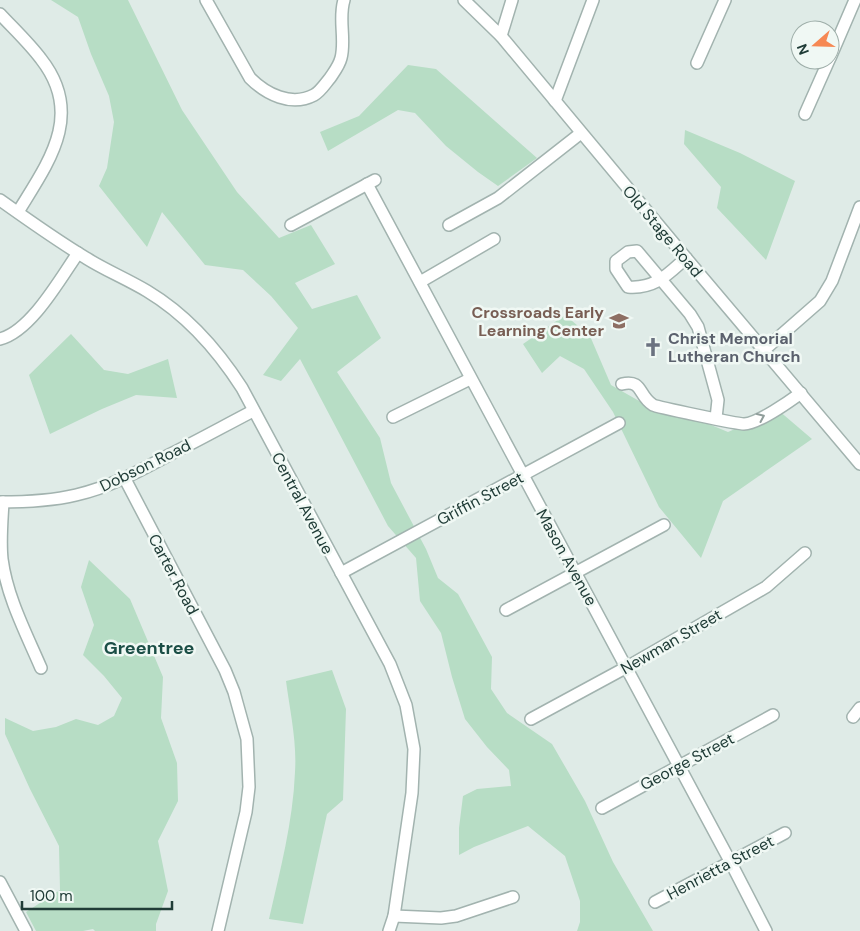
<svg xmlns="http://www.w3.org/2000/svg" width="860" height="931" viewBox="0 0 860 931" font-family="'DM Sans',sans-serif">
<rect width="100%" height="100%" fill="#dfebe7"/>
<g fill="#b7ddc5">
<path d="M51,0H128L182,110L237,192L279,238L311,225L335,264L295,283L312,309L357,295L381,338L337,372L380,438L391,483L426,549L438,578L458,594L492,657L491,689L507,713L552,744L585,801L613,862L653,931H577L580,922V901L565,856L528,826L474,847L459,855V828L463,796L477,789L511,786L509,770L487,747L465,719L452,677L441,633L420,601L416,558L388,526L300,359L281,381L263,375L298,328L271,296L243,270L205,265L162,212L147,247L99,186L107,168L114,122L109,96L91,54L78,17Z"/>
<path d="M408,65L436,69L537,158L498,186L478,172L446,146L415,113L398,110L328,151L320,132L359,116Z"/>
<path d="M685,130L740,153L795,181L766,260L717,208L721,187L684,144Z"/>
<path d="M565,315L590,336L611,385L648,406L699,420L728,432L778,410L812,439L723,501L701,558L659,507L613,412L584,369L560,356L542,373L523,344Z"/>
<path d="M71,334L104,370L128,374L168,359L177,398L136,395L102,409L50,434L29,375Z"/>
<path d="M89,560L130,599L163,677L161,718L177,763L178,801L158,841L168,891L156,924V931H95L93,929L83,931H36L26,912L60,890L59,846L30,789L5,734V718L33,731L56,727L76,719L98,725L114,716L122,698L104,676L83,655L94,625L81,587Z"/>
<path d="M332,670L346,709L343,800L327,814L303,924L269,919C280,871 293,822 295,772C297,742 290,711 286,681Z"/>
</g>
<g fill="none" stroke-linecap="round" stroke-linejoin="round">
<g stroke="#a2b3af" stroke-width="14">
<g id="minor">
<path d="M206,0L250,78C266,94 291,107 314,95C320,92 325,84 330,78C334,72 339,66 341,58C346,39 338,19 344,0"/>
<path d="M464,0L501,36L686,258L860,464"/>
<path d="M0,14C14,29 29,43 41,59C85,115 48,163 18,212"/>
<path d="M501,36L512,0"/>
<path d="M830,58L855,0"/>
<path d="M697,63L725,0"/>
<path d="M555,101L593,0"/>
<path d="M805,114L829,60"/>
<path d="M367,184L731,863L766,931"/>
<path d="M0,200C28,220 56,240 86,258C105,270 127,279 147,291C187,315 217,349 242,388L390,664L406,705L414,749L412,793L394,916L389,931"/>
<path d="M291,225L375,180"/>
<path d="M449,225L498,198L581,133"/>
<path d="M686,258C667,275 655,289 628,287L616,269V261L628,252L637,251L690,314L698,327L718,400L716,418"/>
<path d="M420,282L494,239"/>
<path d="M0,339C31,331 60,279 78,253"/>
<path d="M764,350L820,301L832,281L860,207"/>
<path d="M622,384C643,379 638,396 653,405C657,407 737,424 744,424C757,424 790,401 801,393"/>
<path d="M393,417L470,379"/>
<path d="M125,479L225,670L234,692L247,739L249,787L246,812L218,931"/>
<path d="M0,502C26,502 51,501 76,495C111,487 141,470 171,454C199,440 226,425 253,411"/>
<path d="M3,502C2,520 0,541 2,559C7,597 26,633 41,668"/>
<path d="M341,573L619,423"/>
<path d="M506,610L664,525"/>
<path d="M853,717L860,708"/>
<path d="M531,719L627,667L766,587L805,553"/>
<path d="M602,808L773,715"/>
<path d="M0,882L26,931"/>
<path d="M655,902L785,833"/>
<path d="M394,916L441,918L456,916L513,897"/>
</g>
</g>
<use href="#minor" stroke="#fff" stroke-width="11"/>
</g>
<defs><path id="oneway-chevron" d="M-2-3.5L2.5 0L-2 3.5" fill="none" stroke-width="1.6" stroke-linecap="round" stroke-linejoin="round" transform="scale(1.25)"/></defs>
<use stroke="#909e9b" href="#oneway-chevron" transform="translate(761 417) rotate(-24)"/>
<defs>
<g id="school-bare" transform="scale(1.5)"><path d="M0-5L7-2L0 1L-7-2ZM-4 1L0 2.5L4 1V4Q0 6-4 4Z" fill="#8d6e63" stroke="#f0f8f4" stroke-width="2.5" paint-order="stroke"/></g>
<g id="church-bare" transform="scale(1.5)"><path d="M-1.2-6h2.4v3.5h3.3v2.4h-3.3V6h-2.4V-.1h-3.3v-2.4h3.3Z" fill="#6b7280" stroke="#f0f8f4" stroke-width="2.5" paint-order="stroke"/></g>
</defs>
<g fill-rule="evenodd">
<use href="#school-bare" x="619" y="321"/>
<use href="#church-bare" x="653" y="347"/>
</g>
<g text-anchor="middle" stroke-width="5" stroke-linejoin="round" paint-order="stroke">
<g font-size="16" fill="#203c37" stroke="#f0f8f4">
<text transform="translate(663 231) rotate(50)" y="6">Old Stage Road</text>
<text transform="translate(145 465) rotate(-26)" y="6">Dobson Road</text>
<text transform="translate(480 498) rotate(-28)" y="6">Griffin Street</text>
<text transform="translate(303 503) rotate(62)" y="6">Central Avenue</text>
<text transform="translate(567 557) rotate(61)" y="6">Mason Avenue</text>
<text transform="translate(174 574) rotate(62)" y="6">Carter Road</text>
<text transform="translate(671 641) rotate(-30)" y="6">Newman Street</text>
<text transform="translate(687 761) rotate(-28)" y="6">George Street</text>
<text transform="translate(720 867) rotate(-28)" y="6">Henrietta Street</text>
</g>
<g font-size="16" font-weight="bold" fill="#785e54" stroke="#f0f8f4" text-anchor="end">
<text x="604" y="318">Crossroads Early<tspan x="604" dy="18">Learning Center</tspan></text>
</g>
<g font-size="16" font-weight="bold" fill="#5b616d" stroke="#f0f8f4" text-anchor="start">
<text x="668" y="344">Christ Memorial<tspan x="668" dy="18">Lutheran Church</tspan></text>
</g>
<g font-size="18" font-weight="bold" fill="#1b4e46" stroke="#f0f8f4">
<text x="149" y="654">Greentree</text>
</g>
</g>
<g transform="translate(815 45) rotate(250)"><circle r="24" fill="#f0f8f4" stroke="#9dada8"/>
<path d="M0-4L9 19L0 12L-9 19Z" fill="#f68853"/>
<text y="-8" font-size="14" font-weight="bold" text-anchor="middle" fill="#203c37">N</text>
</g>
<path d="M22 901v8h150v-8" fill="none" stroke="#203c37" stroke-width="2.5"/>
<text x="30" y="901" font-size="15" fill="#203c37" stroke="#f0f8f4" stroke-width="4" paint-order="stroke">100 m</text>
</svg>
